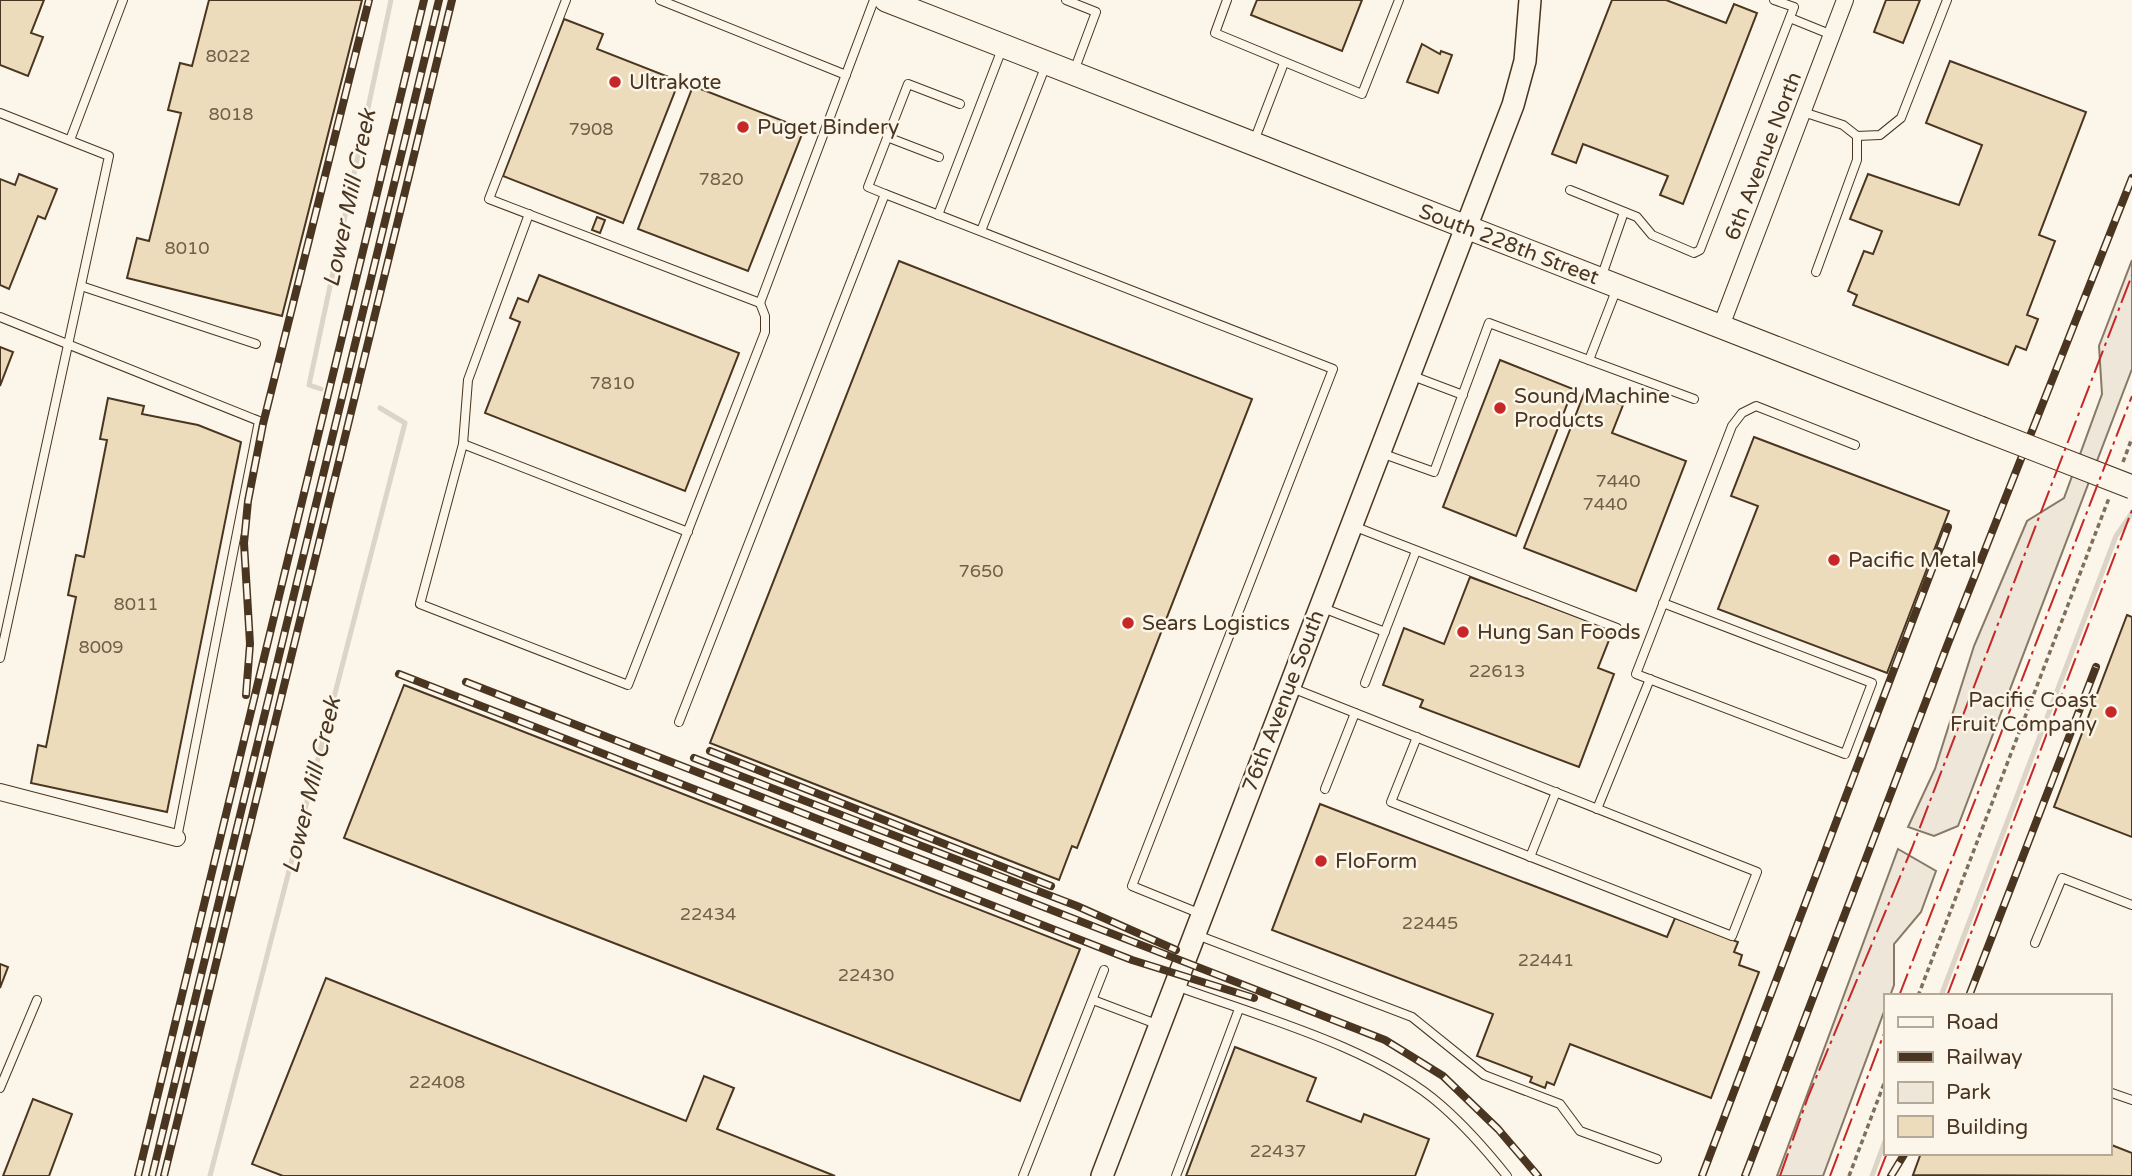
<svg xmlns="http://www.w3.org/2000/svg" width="2132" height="1176" viewBox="0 0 2132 1176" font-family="'Varela Round',sans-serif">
<rect width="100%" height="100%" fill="#fbf6e9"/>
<g fill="#ede6d9" stroke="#887966" stroke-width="2">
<path d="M2132,260V369L1958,826L1934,836L1908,827L1935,769L1974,646L2027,521L2064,498L2102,394L2099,346Z"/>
<path d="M1898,849L1936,871L1921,912L1894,944V985L1890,996H1885V1009L1823,1176H1777Z"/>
</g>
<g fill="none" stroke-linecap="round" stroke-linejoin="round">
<g stroke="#dcd4c6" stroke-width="5">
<path d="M321,389L309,385L391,0"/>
<path d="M1941,996L2116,536L2132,513"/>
<path d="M210,1176L405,423L380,408"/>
<path d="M1872,1176L1885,1141"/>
</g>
</g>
<g fill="#ecdcbc" stroke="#4a3520" stroke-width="2">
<path d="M0,0H44L31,33L43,37L28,76L0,65Z"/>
<path d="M209,0H362L282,316L127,278L137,238L149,241L181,113L168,110L180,63L192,66Z"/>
<path d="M1257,0H1362L1342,51L1251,15Z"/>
<path d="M1612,0H1666L1726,23L1734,4L1757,13L1683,204L1660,195L1668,176L1583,144L1576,163L1552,154Z"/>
<path d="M1886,0H1920L1903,43L1874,32Z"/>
<path d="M564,19L603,34L597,49L679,81L623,223L503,176Z"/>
<path d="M1422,44L1440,54L1441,51L1452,55L1438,93L1407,82Z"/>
<path d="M1950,61L2086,112L2039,235L2055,241L2027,315L2038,319L2026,350L2016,346L2008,365L1853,305L1857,295L1848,291L1864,251L1873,254L1882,231L1850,219L1868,174L1959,205L1982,145L1926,123Z"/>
<path d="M693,86L804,129L748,271L638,229Z"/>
<path d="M19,174L57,189L45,219L38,216L9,289L0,285V179L15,185Z"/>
<path d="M597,217L605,220L600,233L592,230Z"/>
<path d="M899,261L1252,399L1077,848L1072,846L1059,880L710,743Z"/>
<path d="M539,275L739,353L685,491L485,413L520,322L510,318L518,298L528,302Z"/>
<path d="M0,347L13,352L0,386Z"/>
<path d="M1500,360L1573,389L1516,536L1443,507Z"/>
<path d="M1585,391L1623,405L1612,433L1686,461L1636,591L1524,548Z"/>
<path d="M108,398L144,406L142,414L198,425L241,442L167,812L31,783L38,745L46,747L76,597L68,595L76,555L84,557L107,440L100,439Z"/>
<path d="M1754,437L1949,511L1887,673L1718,609L1758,506L1731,496Z"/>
<path d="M1470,577L1613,630L1598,668L1614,674L1579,767L1420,707L1423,700L1383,685L1404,628L1444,644Z"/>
<path d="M2127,615L2132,617V837L2054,807Z"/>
<path d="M404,685L1080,949L1020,1101L344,838Z"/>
<path d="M1320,804L1667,937L1675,918L1738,942L1734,952L1742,955L1739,965L1759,972L1711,1098L1570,1044L1554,1085L1547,1082L1545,1088L1530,1082L1532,1077L1477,1056L1493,1014L1272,930Z"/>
<path d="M0,964L8,967L0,988Z"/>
<path d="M326,978L686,1121L704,1076L734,1088L717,1129L835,1176H283L252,1164Z"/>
<path d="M1235,1047L1316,1078L1307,1101L1361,1122L1364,1114L1429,1139L1415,1176H1186Z"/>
<path d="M33,1099L72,1114L49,1176H3Z"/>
<path d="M2109,1144L2132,1153V1176L1913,1175L1921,1153H2109Z"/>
</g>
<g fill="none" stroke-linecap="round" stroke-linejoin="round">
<g stroke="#4a3520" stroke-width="10">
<g id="service">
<path d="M566,0L489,199L760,303L874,0"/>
<path d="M660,0L846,75"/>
<path d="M1066,0L1096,12L1074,71"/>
<path d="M1227,0L1215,33L1362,94L1399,0"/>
<path d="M1790,18L1832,35"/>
<path d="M1803,112L1843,125L1857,136V160L1816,272"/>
<path d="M0,113L109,156L0,658"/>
<path d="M1857,136L1880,135L1901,118L1947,0"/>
<path d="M887,137L939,157"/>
<path d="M70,140L123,0"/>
<path d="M1254,141L1284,63"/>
<path d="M1570,190L1637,217L1652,235L1694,253L1700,250L1794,7L1774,0"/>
<path d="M885,194L868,187L908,84L960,104"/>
<path d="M938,215L1002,49"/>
<path d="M981,231L1046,65"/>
<path d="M1601,278L1624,212"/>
<path d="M81,286L256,344"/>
<path d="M0,317L259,421L177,838"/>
<path d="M1589,360L1617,288"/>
<path d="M1410,375L1463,395"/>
<path d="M463,444L468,380L529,214"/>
<path d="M1381,453L1434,472L1489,323L1694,399"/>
<path d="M1353,526L1617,628"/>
<path d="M688,532L463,444L420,604L628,685C674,568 719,450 765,332V316L760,303"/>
<path d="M1663,603L1872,683L1845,754L1636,674L1732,426L1742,413L1756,406L1855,445"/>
<path d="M1323,608L1385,632"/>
<path d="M1365,683L1416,551"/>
<path d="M1292,688L1757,872L1732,936L1391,802L1417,737"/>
<path d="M679,722L885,194L1333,369L1132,886L1201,914"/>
<path d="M1325,789L1355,713"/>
<path d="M1597,809L1650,679"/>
<path d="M1530,857L1556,792"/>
<path d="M1197,935L1412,1017L1484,1075L1560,1104L1580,1131L1657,1159"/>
<path d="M2035,943L2062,878L2132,905"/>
<path d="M1176,986C1258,1016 1377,1048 1442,1106C1466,1127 1487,1151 1507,1176"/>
<path d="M1093,1000L1159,1025"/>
<path d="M0,1088L37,1000"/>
<path d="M2109,1092L2132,1100"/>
<path d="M1023,1176L1104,970"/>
<path d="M1176,1176L1239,1009"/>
</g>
</g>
<g stroke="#4a3520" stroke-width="18">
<g id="minor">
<path d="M1721,326L1845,0"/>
<path d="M0,792L177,838"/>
</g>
</g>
<g stroke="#4a3520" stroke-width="24">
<path id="tertiary" d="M1102,1176L1513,105L1525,61L1530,0"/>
</g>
<g stroke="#4a3520" stroke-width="25">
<path id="secondary" d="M886,0L1980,428"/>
</g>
<g stroke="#7f6f5c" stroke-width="3.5" stroke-dasharray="5 3.5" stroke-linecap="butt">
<path d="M2123,462L2132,438"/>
<path d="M1918,996L2109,498"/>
<path d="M1849,1176L1885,1081"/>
</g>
<use href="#service" stroke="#fbf6e9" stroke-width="8"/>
<use href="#minor" stroke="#fbf6e9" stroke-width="16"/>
<use href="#tertiary" stroke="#fbf6e9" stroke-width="21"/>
<use href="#secondary" stroke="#fbf6e9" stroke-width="23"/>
<g stroke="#4a3520" stroke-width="8">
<g id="rail">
<path d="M399,674L1132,960L1254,998"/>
<path d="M466,682L1385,1040L1443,1076L1498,1129L1538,1176"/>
<path d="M246,695L250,644L244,543L248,501L263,424L369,0"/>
<path d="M710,751L1051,886"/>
<path d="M694,758L1077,906L1176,950"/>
<path d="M1969,996L2096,667"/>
<path d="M138,1176L424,0"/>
<path d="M152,1176L439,0"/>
<path d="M164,1176L452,0"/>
<path d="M1702,1176L1948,527"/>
<path d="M1745,1176L1947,646L2132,178"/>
<path d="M1891,1176L1905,1153"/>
</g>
</g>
<use href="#rail" stroke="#fbf6e9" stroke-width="5" stroke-dasharray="16" stroke-linecap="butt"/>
<g stroke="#4a3520" stroke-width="25" stroke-linecap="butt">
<path id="secondary-bridge" d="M1980,428L2132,487"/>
</g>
<use href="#secondary-bridge" stroke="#fbf6e9" stroke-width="23"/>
<g stroke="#c62828" stroke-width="2" stroke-dasharray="24 5 3.5 5" stroke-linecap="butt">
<path d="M1899,996L2132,396"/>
<path d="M1947,996L2132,510"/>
<path d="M1780,1176L1808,1097L1912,848L2132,275"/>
<path d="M1830,1176L1885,1031"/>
<path d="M1878,1176L1887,1153"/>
</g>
</g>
<g fill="#c62828" stroke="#fbf6e9" stroke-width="2.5">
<circle cx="615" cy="82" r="7"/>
<circle cx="743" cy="127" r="7"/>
<circle cx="1500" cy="408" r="7"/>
<circle cx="1834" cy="560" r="7"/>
<circle cx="1128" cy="623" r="7"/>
<circle cx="1463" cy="632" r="7"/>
<circle cx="2111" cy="712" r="7"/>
<circle cx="1321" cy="861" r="7"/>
</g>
<g text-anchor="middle" stroke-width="5" stroke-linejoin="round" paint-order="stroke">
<g font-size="18" fill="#725f47">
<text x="228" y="62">8022</text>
<text x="231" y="120">8018</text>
<text x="591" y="135">7908</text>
<text x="721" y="185">7820</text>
<text x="187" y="254">8010</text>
<text x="612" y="389">7810</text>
<text x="1618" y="487">7440</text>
<text x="1605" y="510">7440</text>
<text x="981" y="577">7650</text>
<text x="136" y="610">8011</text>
<text x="101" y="653">8009</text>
<text x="1497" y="677">22613</text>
<text x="708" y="920">22434</text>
<text x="1430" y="929">22445</text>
<text x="1546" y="966">22441</text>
<text x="866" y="981">22430</text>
<text x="437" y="1088">22408</text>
<text x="1278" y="1157">22437</text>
</g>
<g font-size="21" fill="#4a3520" stroke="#fbf6e9" text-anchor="start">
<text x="629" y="89">Ultrakote</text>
<text x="757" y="134">Puget Bindery</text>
<text x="1514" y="403">Sound Machine<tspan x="1514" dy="24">Products</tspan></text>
<text x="1848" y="567">Pacific Metal</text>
<text x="1142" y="630">Sears Logistics</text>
<text x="1477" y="639">Hung San Foods</text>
<text x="2097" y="707" text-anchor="end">Pacific Coast<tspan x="2097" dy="24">Fruit Company</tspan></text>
<text x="1335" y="868">FloForm</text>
</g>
<g font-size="21" fill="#4a3520" stroke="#fbf6e9">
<text transform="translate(1763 156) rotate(-69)" y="7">6th Avenue North</text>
<text transform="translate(1509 244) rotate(21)" y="7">South 228th Street</text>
<text transform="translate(1283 701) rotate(-69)" y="7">76th Avenue South</text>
</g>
<g font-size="23" font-style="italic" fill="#4a3520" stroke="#fbf6e9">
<text transform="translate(349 198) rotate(-78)" y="8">Lower Mill Creek</text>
<text transform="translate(311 785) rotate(-76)" y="8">Lower Mill Creek</text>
</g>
</g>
<rect x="1884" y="994" width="228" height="161" fill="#fbf6e9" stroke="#b4a999" stroke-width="2"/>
<rect x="1898" y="1017" width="35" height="10" fill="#fbf6e9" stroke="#b4a999" stroke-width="2"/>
<text x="1946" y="1029" font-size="21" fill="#4a3520">Road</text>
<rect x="1898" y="1052" width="35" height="10" fill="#4a3520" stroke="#b4a999" stroke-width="2"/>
<text x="1946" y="1064" font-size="21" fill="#4a3520">Railway</text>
<rect x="1898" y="1082" width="35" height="21" fill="#ede6d9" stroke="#b4a999" stroke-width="2"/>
<text x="1946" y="1099" font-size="21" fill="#4a3520">Park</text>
<rect x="1898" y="1116" width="35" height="21" fill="#ecdcbc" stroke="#b4a999" stroke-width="2"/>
<text x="1946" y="1134" font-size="21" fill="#4a3520">Building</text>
</svg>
